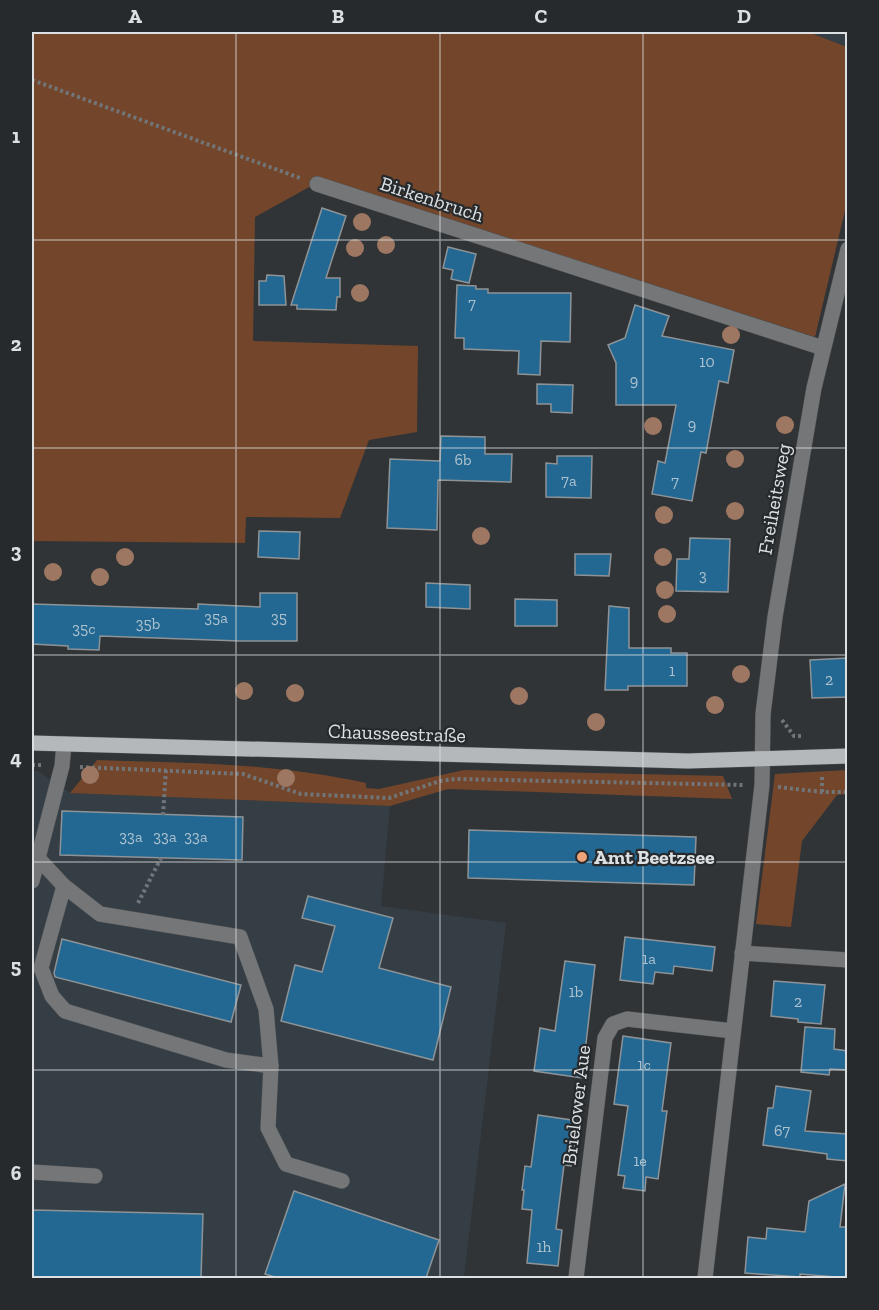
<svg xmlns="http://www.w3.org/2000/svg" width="879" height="1310" viewBox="0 0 879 1310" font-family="'Zilla Slab',serif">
<rect width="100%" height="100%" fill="#303437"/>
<g fill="#353e45">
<path d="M808,32H847V47Z"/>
<path d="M32,771H38L70,793L390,806L381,906L506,923L464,1278H32Z"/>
</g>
<g fill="#73462b">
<path d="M32,32H808L847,47V202L815,337L322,180L255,217L253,341L418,346L417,432L369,440L340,518L246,517L245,543L32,541Z"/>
<path d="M97,760C188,763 277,763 366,783V788L379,789L464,770L723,776L732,799L448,789L390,806L70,793Z"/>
<path d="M847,770V794L837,795L802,841L791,927L756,924L775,774Z"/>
</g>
<g fill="#236893" stroke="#8e9396" stroke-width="1.5">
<path d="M322,208L346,216L326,278H340V297H337L336,310L297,309V305H291Z"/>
<path d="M448,247L476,254L469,283L451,279L453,270L443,268Z"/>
<path d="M267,275L284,276L286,305H259V281H266Z"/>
<path d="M457,285L476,286V289H488V293H571L570,342L541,341L540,375L518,374L519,351L464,349V338H455Z"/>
<path d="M635,305L669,316L662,336L734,350L728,383L719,381L706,453L701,452L692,501L652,494L658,461L665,463L676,405H616V363L608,345L625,338Z"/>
<path d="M537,384L573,385L572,413L551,412V404H537Z"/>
<path d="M441,436L485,437V454H512L511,482L438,480L437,530L387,528L390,459L440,461Z"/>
<path d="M557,456H592L591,498L546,497V463L557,464Z"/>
<path d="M259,531L300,532L299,559L258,557Z"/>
<path d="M690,538L730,539L728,592L676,591L677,559H689Z"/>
<path d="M575,554H611L609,576L575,575Z"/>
<path d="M426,583L470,585V609L426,607Z"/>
<path d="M260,593H297V641H240L100,636L99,650L68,649V646L32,644V604L198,609V604L260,607Z"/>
<path d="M515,599L557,600V626H515Z"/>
<path d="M609,606L629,608V648H671V653H687V686H628V690H605Z"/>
<path d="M848,658V697L812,698L810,660Z"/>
<path d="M62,811L243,817L242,860L60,855Z"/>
<path d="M469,830L696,837L694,885L468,878Z"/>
<path d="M308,896L393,918L379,968L451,987L433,1060L281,1021L295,965L322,972L335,926L302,918Z"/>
<path d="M625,937L715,947L712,971L674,966L673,974L655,972L653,984L620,980Z"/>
<path d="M62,939L241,985L231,1022L55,977L54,973Z"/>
<path d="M565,961L595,965L582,1078L534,1071L540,1028L555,1031Z"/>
<path d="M774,981L825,985L821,1024L798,1022V1019L771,1016Z"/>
<path d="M805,1027L835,1029L834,1049L848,1051V1070L830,1069L829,1075L801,1072Z"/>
<path d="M623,1036L671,1043L662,1111H667L658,1179L646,1177L645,1191L623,1188L625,1176L618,1175L628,1106L614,1104Z"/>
<path d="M776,1086L811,1091L805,1131L848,1134V1161L827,1159V1154L763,1145L768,1108H773Z"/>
<path d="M538,1115L578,1121L571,1166L564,1165L556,1229L562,1230L558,1266L527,1263L532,1210L522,1209L524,1190H522L525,1166L531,1167Z"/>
<path d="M845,1184L840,1227H848V1278L800,1274V1277L745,1273L748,1237L766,1239L767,1228L805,1232L809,1201Z"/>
<path d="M294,1191L439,1240L426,1278H278L265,1274Z"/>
<path d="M32,1210L203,1214L201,1278H32Z"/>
</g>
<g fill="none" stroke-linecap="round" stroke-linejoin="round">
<g stroke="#4c5052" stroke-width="16">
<g id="minor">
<path d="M317,184L823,348"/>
<path d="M64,744L62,766L38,858L64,886L100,914L240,937L266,1009L271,1066L268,1128L286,1164L342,1181"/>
<path d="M32,881L38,858"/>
<path d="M64,886L41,968L52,996L65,1011L226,1060L271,1066"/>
<path d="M742,953L848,960"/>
<path d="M32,1172L95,1176"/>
<path d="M576,1278L605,1038L613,1024L627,1019L733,1031"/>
<path d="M705,1278L762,785L763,714L775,617L814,388L848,249"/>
</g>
</g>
<g stroke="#4c5052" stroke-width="16">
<path id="major" d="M32,743L688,761L848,756"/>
</g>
<g stroke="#727578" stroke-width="4" stroke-dasharray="3 3" stroke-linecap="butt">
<path d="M32,80L300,178"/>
<path d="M782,720L794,736H803"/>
<path d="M32,765H43"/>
<path d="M80,767L243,774L301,794L389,798L440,781L455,779L744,785"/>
<path d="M778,787L822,792H848"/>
<path d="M822,792V776"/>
<path d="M163,815L166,769"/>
<path d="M138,903L161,858"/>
</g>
<use href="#minor" stroke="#747678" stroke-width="15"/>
<use href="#major" stroke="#b4b8bb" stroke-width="15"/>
</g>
<g fill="#9d7762">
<circle cx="362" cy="222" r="9"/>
<circle cx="386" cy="245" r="9"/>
<circle cx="355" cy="248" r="9"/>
<circle cx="360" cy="293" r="9"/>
<circle cx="731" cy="335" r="9"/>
<circle cx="785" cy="425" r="9"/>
<circle cx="653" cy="426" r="9"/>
<circle cx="735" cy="459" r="9"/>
<circle cx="735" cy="511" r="9"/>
<circle cx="664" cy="515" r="9"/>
<circle cx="481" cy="536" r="9"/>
<circle cx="125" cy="557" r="9"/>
<circle cx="663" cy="557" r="9"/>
<circle cx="53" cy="572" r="9"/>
<circle cx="100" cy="577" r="9"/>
<circle cx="665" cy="590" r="9"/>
<circle cx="667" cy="614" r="9"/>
<circle cx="741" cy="674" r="9"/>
<circle cx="244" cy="691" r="9"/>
<circle cx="295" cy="693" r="9"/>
<circle cx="519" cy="696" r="9"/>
<circle cx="715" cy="705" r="9"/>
<circle cx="596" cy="722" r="9"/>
<circle cx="90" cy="775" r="9"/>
<circle cx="286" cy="778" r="9"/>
</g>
<path fill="none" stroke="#dde0e2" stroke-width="1.5" stroke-opacity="0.55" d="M236,32V1278M440,32V1278M643,32V1278M32,240H848M32,448H848M32,655H848M32,862H848M32,1070H848"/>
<circle fill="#efa378" stroke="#262a2d" stroke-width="2" cx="582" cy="857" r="6"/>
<g text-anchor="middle" stroke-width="4.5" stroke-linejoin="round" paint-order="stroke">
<g font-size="16" fill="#aec2ce">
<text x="472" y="309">7</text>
<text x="707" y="367">10</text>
<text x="634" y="386">9</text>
<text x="692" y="430">9</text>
<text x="463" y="465">6b</text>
<text x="569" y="486">7a</text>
<text x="675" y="487">7</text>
<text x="703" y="581">3</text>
<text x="216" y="623">35a</text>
<text x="279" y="623">35</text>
<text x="148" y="629">35b</text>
<text x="84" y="634">35c</text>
<text x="672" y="676">1</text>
<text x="829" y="685">2</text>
<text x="131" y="842">33a</text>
<text x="165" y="842">33a</text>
<text x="196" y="842">33a</text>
<text x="649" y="964">1a</text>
<text x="576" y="997">1b</text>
<text x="798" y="1007">2</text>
<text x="644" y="1070">1c</text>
<text x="782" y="1136">67</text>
<text x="640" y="1166">1e</text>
<text x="544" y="1252">1h</text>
</g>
<g font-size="20" fill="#dde0e2" stroke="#262a2d">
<text transform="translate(432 199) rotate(18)" y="7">Birkenbruch</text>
<text transform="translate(774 499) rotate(-80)" y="7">Freiheitsweg</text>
<text transform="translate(397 733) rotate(2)" y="7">Chausseestraße</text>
<text transform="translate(576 1105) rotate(-83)" y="7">Brielower Aue</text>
</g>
<g font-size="20" font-weight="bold" fill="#dde0e2" stroke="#262a2d" text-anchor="start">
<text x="594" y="864">Amt Beetzsee</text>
</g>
</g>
<rect width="879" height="1310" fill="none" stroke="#262a2d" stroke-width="66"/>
<rect x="33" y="33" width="813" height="1244" fill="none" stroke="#dde0e2" stroke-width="2"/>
<g font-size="20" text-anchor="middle" font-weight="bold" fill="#dde0e2">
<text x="135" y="23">A</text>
<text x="338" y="23">B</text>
<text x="541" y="23">C</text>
<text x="744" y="23">D</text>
<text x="16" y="143">1</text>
<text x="16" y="351">2</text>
<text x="16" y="558">3</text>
<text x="16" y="765">4</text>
<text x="16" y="973">5</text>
<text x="16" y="1180">6</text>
</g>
</svg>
